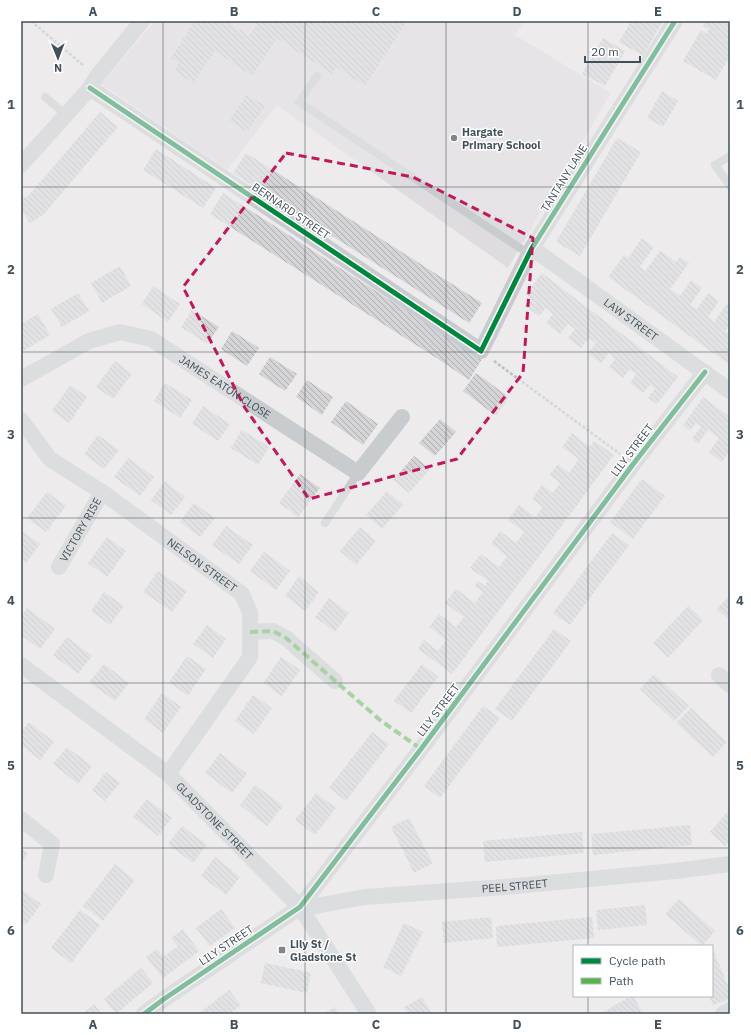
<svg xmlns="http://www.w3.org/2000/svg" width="751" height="1035" viewBox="0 0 751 1035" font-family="'IBM Plex Sans',sans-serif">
<defs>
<pattern id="building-back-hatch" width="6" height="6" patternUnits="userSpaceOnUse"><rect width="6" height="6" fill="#d4d4d7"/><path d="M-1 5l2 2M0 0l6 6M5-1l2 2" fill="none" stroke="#aeaeb1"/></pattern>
</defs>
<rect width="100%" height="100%" fill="#edebec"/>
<path fill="#dedcde" d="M155,21H524L515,35L611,93L508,268L277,105L227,170L101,84Z"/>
<g fill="url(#building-back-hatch)">
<path d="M195,21H233L231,24L249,36L257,25L250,21H401L405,24L365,86L336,67L332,74L277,38L252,76L215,51L193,83L174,71L179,63L171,58Z"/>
<path d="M631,21H663L643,56L619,42Z"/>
<path d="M706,21H730V56L716,80L683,61L701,30L707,34L709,29L703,26Z"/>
<path d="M603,38L625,51L605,86L582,74Z"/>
<path d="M662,91L678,101L663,127L647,118Z"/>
<path d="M247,94L265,106L247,132L229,121Z"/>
<path d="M100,112L118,127L43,215L30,223L21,210V199L28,196L36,187Z"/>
<path d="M617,138L641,152L580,256L556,242Z"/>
<path d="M156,149L216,188L203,208L143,170Z"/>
<path d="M246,153L482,303L469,323L233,173Z"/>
<path d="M223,193L482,359L469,380L438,359L210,214Z"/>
<path d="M642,238L654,247L640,267L645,271L660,251L676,262L680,257L689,263L670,289L680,296L691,280L702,288L690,305L697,309L708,293L719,301L708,317L714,322L728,302L730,303V325L725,331L730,335V365L608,277L624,255L628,258Z"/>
<path d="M120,266L131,286L102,303L91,283Z"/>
<path d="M542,273L678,377L657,404L648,398L655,388L650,385L643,393L637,388L630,383L636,374L630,369L623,378L609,367L615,359L609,353L601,363L588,353L596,343L589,338L581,348L568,338L575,329L568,324L560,334L546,323L553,314L546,308L539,316L525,306L531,298L526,294Z"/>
<path d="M153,286L180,304L168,322L142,304Z"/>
<path d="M78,293L89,311L62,327L51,309Z"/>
<path d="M192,310L219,327L207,344L181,327Z"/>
<path d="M38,314L50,335L21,352V324Z"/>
<path d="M232,331L259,348L247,366L221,349Z"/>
<path d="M270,357L297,374L285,391L259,374Z"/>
<path d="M115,361L132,374L113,399L96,387Z"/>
<path d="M476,373L509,397L496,416L463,391Z"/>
<path d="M307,380L333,397L322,415L296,397Z"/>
<path d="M165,383L192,400L180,418L154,401Z"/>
<path d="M70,385L87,397L69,423L52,411Z"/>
<path d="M703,397L730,417V451L722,462L709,452L719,438L708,430L698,444L692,439L701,427L696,423L690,431L683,425Z"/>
<path d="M346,401L378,424L363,445L331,422Z"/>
<path d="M203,406L230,424L218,441L192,424Z"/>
<path d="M440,419L456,432L435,456L419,443Z"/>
<path d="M242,430L269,447L258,465L231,448Z"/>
<path d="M572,433L590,447L594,441L614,455L452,674L418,649L424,640L438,651L446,640L429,627L439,614L456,627L464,617L445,603L456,589L475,603L483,592L475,586L478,581L485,586L488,581L470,568L481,554L499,567L507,556L491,544L500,531L516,543L524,532L508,520L519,505L535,517L543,507L532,499L542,485L553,493L560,483L549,475L554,469L558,464L569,473L579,459L562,447Z"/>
<path d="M98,435L119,450L104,469L84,454Z"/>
<path d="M414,456L430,469L409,493L393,480Z"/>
<path d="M128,458L154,477L140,496L114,477Z"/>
<path d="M300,474L320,488L298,517L279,503Z"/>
<path d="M642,479L665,496L633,539L610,522Z"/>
<path d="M165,481L185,497L171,515L151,500Z"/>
<path d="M387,491L403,505L382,529L366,515Z"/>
<path d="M47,492L66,506L46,532L27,518Z"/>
<path d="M194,503L215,518L200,537L180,522Z"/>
<path d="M226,526L253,545L239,564L212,545Z"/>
<path d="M360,527L376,541L356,565L340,551Z"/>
<path d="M21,530L40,544L26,563L21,559Z"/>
<path d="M612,533L629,545L570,625L553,613Z"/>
<path d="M107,537L126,551L107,577L88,563Z"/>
<path d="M264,552L290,571L276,590L250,571Z"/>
<path d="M158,571L187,591L172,612L143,592Z"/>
<path d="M299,576L319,592L305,611L285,596Z"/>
<path d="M104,592L124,606L110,625L91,611Z"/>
<path d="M730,595V621L717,609Z"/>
<path d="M329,598L349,613L335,632L315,617Z"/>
<path d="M688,606L703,620L668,658L653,643Z"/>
<path d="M27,608L55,629L40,649L21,635V617Z"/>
<path d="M207,625L226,639L213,658L193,644Z"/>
<path d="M554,629L571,641L512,721L495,709Z"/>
<path d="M67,637L92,656L78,674L53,655Z"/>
<path d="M187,656L206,669L188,696L169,682Z"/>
<path d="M281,657L300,670L282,696L263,683Z"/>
<path d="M104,664L129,683L115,701L89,682Z"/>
<path d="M422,664L438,677L411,713L394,701Z"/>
<path d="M654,674L689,706L674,721L640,689Z"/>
<path d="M162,693L181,707L163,733L144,719Z"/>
<path d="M253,695L272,708L254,734L235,721Z"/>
<path d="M483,706L500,718L440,798L424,786Z"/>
<path d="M691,708L727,742L713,757L676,723Z"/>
<path d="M29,722L54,742L40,760L21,745V732Z"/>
<path d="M372,732L389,744L346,801L329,788Z"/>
<path d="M67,747L92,766L78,784L53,764Z"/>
<path d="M220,753L247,774L232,793L205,773Z"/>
<path d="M106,772L120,783L105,801L92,790Z"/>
<path d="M255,785L283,806L267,826L240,805Z"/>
<path d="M316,793L336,808L315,835L295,820Z"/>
<path d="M147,799L172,818L158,836L133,817Z"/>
<path d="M730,809V840L725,846L710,832Z"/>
<path d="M409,818L433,863L414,873L391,827Z"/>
<path d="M690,825L692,845L593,855L591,834Z"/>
<path d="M182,826L207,845L193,863L168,844Z"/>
<path d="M582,832L584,853L485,862L483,841Z"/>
<path d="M21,848L28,853L21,863Z"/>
<path d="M215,857L240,877L226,895L201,876Z"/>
<path d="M115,864L135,880L103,921L83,906Z"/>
<path d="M21,889L41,904L26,925L21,921Z"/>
<path d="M679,899L715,931L702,946L665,914Z"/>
<path d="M645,905L647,925L598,930L596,910Z"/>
<path d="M221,909L235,928L210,946L196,928Z"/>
<path d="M80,910L100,925L71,963L51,948Z"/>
<path d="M491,917L493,938L444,943L442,922Z"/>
<path d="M592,917L594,938L497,947L496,926Z"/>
<path d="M404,923L423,932L401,976L383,967Z"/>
<path d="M183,929L199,951L163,978L146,957L157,949L163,957L171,951L178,946L171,938Z"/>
<path d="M714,952L730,991V999L713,1005L709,996H712V953Z"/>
<path d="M265,963L311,973L307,993L261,983Z"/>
<path d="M141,968L153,983L116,1014L104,999Z"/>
<path d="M229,990L241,1005L229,1014H198Z"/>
<path d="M631,996H633L643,1013L600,1014Z"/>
<path d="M422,997L432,1014H408L404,1007Z"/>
<path d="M94,1004L102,1014H82Z"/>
<path d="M335,1007L339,1014H323Z"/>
</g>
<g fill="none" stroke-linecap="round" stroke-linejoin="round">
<g stroke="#b4c2bd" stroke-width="2.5" stroke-dasharray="3 2" stroke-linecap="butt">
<path d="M31,21L84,66"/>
<path d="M494,361L620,454"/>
</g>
<g stroke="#c8ccce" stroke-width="8">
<path d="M317,76L299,102L529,254"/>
<path d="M45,97L66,115"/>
<path d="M730,156L715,165L730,186"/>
<path d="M325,523L358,473"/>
</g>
<g stroke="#c8ccce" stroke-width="16">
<path d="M90,88L481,351L532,248L675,21"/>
<path d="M21,165L90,88L97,76L142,21"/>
<path id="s1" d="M532,248L730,391"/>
<path id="s2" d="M21,379L89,341L120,332L151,339L358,473L402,417"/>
<path id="s3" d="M21,420L50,459L102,492L242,594L250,613V657L168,774"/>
<path id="s4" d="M59,567L102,492"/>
<path d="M250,632L273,631L286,638L335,681"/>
<path id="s5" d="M21,665L168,774L300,907L369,1014"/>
<path d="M719,675L730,685"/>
<path d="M21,819L52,844L46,875"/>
<path id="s6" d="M300,907L315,906L365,897L505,887L675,871L730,864"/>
<path d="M144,1014L164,999L300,907L421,749L634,463L705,372"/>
<path d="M723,1014L730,1010"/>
</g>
<path stroke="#57b448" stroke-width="4" stroke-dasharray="8 4" stroke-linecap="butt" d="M250,632L273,631L286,638L380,720L421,749"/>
<g stroke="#fff" stroke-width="8">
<g id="cycleway">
<path d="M90,88L481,351L532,248L675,21"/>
<path d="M144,1014L164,999L300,907L421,749L634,463L705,372"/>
</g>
</g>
<use href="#cycleway" stroke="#00873e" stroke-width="5"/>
</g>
<path d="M0 0H751V1035H0ZM286,153L413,177L533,238L523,373L457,459L309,499L245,408L183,287Z" fill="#edebec" fill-opacity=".55" fill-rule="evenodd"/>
<path fill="none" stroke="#c2185b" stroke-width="3" stroke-dasharray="8 5" stroke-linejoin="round" d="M286,153L413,177L533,238L523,373L457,459L309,499L245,408L183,287Z"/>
<path fill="none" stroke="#42505a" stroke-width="1" stroke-opacity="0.55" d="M163,21V1014M305,21V1014M446,21V1014M588,21V946M21,187H730M21,352H730M21,518H730M21,683H730M21,848H730M588,996V1014"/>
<g fill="#7e868d" stroke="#fff" stroke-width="1.5">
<circle cx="454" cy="138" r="4"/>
<rect x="278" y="946" width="8" height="8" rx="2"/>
</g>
<g text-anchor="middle" stroke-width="3" stroke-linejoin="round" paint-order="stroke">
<g font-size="11" font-weight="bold" fill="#42505a" stroke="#fff" text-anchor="start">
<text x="462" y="136">Hargate<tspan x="462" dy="13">Primary School</tspan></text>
<text x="290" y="948">Lily St /<tspan x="290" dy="13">Gladstone St</tspan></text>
</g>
<g font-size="11" fill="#42505a" stroke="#fff">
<text transform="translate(564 178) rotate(-58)" y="4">TANTANY LANE</text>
<text transform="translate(291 211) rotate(34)" y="4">BERNARD STREET</text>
<text dy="4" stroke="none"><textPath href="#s1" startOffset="122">LAW STREET</textPath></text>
<text dy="4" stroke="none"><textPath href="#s2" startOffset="230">JAMES EATON CLOSE</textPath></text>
<text transform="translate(632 450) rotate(-53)" y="4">LILY STREET</text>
<text dy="4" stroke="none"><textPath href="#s4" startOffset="43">VICTORY RISE</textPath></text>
<text dy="4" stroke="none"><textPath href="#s3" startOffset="234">NELSON STREET</textPath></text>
<text transform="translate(438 710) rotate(-53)" y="4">LILY STREET</text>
<text dy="4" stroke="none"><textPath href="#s5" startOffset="249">GLADSTONE STREET</textPath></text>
<text dy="4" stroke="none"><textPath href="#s6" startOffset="216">PEEL STREET</textPath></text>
<text transform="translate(226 945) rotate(-34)" y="4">LILY STREET</text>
</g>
</g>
<rect width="751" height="1035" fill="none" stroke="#ffffff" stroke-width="44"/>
<rect x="573" y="945" width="140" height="52" fill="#ffffff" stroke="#b3b9bd"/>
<rect x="581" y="958" width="20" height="6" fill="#00873e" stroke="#b3b9bd"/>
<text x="609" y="965" font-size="12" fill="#42505a">Cycle path</text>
<rect x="581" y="978" width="20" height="6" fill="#57b448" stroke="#b3b9bd"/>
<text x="609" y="985" font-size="12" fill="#42505a">Path</text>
<g transform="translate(58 58) rotate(179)" stroke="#ffffff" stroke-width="3" paint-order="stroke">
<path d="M0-3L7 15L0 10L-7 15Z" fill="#42505a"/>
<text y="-6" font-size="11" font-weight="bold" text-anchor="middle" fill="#42505a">N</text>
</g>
<path d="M585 56v6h55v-6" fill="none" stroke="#42505a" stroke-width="2"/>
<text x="591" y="56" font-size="12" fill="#42505a" stroke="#ffffff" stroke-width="3" paint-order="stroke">20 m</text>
<rect x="22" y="22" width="707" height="991" fill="none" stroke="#42505a" stroke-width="1.5"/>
<g font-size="13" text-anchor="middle" font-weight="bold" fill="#42505a">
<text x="93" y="16">A</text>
<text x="234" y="16">B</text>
<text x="376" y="16">C</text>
<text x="517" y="16">D</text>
<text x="658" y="16">E</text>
<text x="11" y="109">1</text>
<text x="740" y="109">1</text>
<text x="11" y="274">2</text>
<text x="740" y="274">2</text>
<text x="11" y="439">3</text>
<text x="740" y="439">3</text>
<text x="11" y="605">4</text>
<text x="740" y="605">4</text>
<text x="11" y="770">5</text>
<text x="740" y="770">5</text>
<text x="11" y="935">6</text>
<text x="740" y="935">6</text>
<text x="93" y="1029">A</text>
<text x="234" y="1029">B</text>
<text x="376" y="1029">C</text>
<text x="517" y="1029">D</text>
<text x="658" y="1029">E</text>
</g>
</svg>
